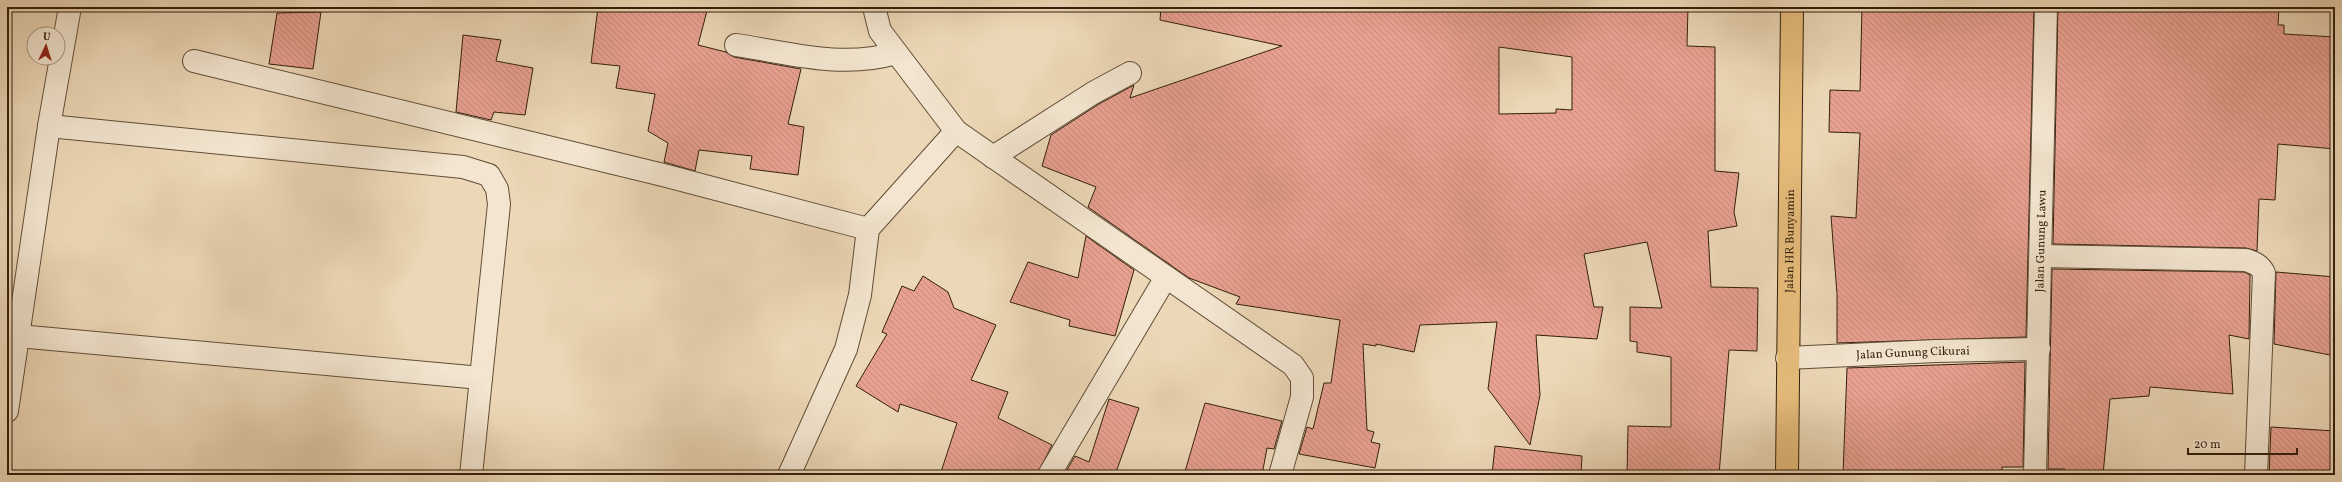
<svg xmlns="http://www.w3.org/2000/svg" width="2342" height="482" font-family="Vollkorn,serif">
  <style>
    .building { fill: url(#building-back-hatch); stroke: #331f0c; fill-rule: evenodd }
    .lines { fill: none; stroke-linecap: round; stroke-linejoin: round }
    .minor-casing { stroke: #614d36; stroke-width: 24 }
    .major-casing { stroke: #331f0c; stroke-width: 24 }
    .minor { stroke: #f3e5d0; stroke-width: 22 }
    .major { stroke: #e6bc7b; stroke-width: 22 }
    .labels { text-anchor: middle; stroke-width: 4; stroke-linejoin: round; paint-order: stroke }
    .street-label { font-size: 12px; fill: #331f0c; stroke: #f3e5d0 }
  </style>
  <defs>
    <pattern id="building-back-hatch" width="6" height="6" patternUnits="userSpaceOnUse"><rect width="6" height="6" fill="#e8a090"/><path d="M-1 5l2 2M0 0l6 6M5-1l2 2" fill="none" stroke="#c7897b"/></pattern>
  </defs>
  <rect width="100%" height="100%" fill="#ecd7b6"/>
  <filter id="stains"><feTurbulence type="fractalNoise" baseFrequency=".005" numOctaves="4"/><feColorMatrix values="0 0 0 0 .2 0 0 0 0 .09 0 0 0 0 .02 0 0 0 .5 -.17"/></filter>
  <radialGradient id="worn" r=".72"><stop offset=".6" stop-color="#630" stop-opacity="0"/><stop offset="1" stop-color="#630" stop-opacity=".3"/></radialGradient>
  <!-- building -->
  <g class="building">
    <polygon points="598,7 708,7 698,45 726,52 734,57 801,69 788,124 804,127 798,175 750,169 752,156 699,150 695,171 664,162 668,143 648,131 655,94 616,88 620,66 591,63"/>
    <path d="M1161 7H1688L1687 46 1715 47V171L1739 173 1734 212 1737 226 1708 231 1711 287 1758 288 1757 351 1729 350 1719 475H1627L1628 426 1671 427V357L1637 352V342L1630 341V307L1662 308 1647 242 1584 254 1594 307H1603L1597 339 1536 335 1540 395 1530 445 1488 389 1497 322 1420 325 1414 352 1376 344V346L1363 344 1367 430 1374 432 1371 442 1380 444 1375 468 1299 454 1307 427 1313 429 1324 383H1331L1340 320 1236 304 1240 297 1189 278 1088 207 1096 187 1042 166 1051 135 1099 104 1134 85 1130 98 1282 46 1160 20ZM1499 47 1572 57V110L1556 109V113L1499 114Z"/>
    <polygon points="1862,7 2034,7 2026,337 1837,343 1837,294 1831,216 1856,218 1860,133 1829,132 1830,90 1860,91"/>
    <polygon points="2058,7 2279,7 2278,25 2284,25 2284,34 2335,37 2335,149 2278,144 2275,200 2259,199 2257,251 2246,248 2053,244"/>
    <polygon points="321,12 313,69 269,64 277,13"/>
    <polygon points="463,35 501,40 496,61 533,68 525,115 494,112 491,120 456,112"/>
    <polygon points="1086,236 1134,270 1115,336 1069,326 1070,320 1010,302 1028,262 1078,278"/>
    <polygon points="2052,269 2244,272 2250,275 2249,339 2229,335 2233,394 2150,387 2149,396 2110,399 2103,475 2065,475 2065,469 2048,469"/>
    <polygon points="2276,272 2335,277 2335,356 2274,344"/>
    <polygon points="923,276 948,292 954,308 996,325 971,380 1008,392 998,418 1052,445 1037,475 940,475 957,423 900,404 898,412 856,386 887,334 882,332 902,286 914,291"/>
    <polygon points="2025,362 2023,467 2002,467 2002,475 1843,475 1847,368"/>
    <polygon points="1109,399 1139,408 1115,475 1064,475 1075,456 1089,462"/>
    <polygon points="1205,403 1282,421 1274,449 1267,448 1262,475 1184,475"/>
    <polygon points="2271,427 2335,431 2335,475 2269,475"/>
    <polygon points="1495,446 1582,456 1581,475 1492,475"/>
  </g>
  <g class="lines">
    <!-- minor casing -->
    <g class="minor-casing">
      <g id="minor">
        <polyline points="874,7 880,31 956,131 1293,365 1302,378 1302,397 1280,475"/>
        <path d="M736 45C790 53 842 69 896 53"/>
        <polyline points="194,61 663,175 868,229"/>
        <polyline points="49,126 463,167 489,175 497,189 499,204 471,475"/>
        <polyline points="993,157 1093,93 1130,73"/>
        <path d="M2041 256 2246 260C2255 263 2260 265 2264 273L2256 475"/>
        <polyline points="18,336 481,378"/>
        <path id="s1" d="M1787 358 1936 351 2039 349"/>
        <polyline points="7,411 49,126 70,7"/>
        <polyline points="789,475 846,349 860,295 868,229 956,131"/>
        <polyline points="1049,475 1166,277"/>
        <path id="s2" d="M2035 475 2046 7"/>
      </g>
    </g>
    <!-- major casing -->
    <g class="major-casing">
      <g id="major">
        <path id="s3" d="M1787 475 1792 7"/>
      </g>
    </g>
    <!-- minor -->
    <use href="#minor" class="minor"/>
    <!-- major -->
    <use href="#major" class="major"/>
  </g>
  <g class="labels">
    <!-- street labels -->
    <g class="street-label">
      <text dy="4" stroke="none"><textPath href="#s3" startOffset="234">Jalan HR Bunyamin</textPath></text>
      <text dy="4" stroke="none"><textPath href="#s2" startOffset="234">Jalan Gunung Lawu</textPath></text>
      <text dy="4" stroke="none"><textPath href="#s1" startOffset="126">Jalan Gunung Cikurai</textPath></text>
    </g>
  </g>
  <!-- margin -->
  <rect width="2342" height="482" fill="none" stroke="#ecd7b6" stroke-width="24"/>
  <rect x="8" y="8" width="2326" height="466" fill="none" stroke="#331f0c" stroke-width="2"/>
  <rect x="12" y="12" width="2318" height="458" fill="none" stroke="#331f0c"/>
  <!-- north arrow -->
  <g transform="translate(46 46) rotate(4)"><circle r="19" fill="#f3e5d0" stroke="#a69682"/>
  <path d="M0-3L7 15L0 10L-7 15Z" fill="#8f2418"/>
  <text y="-6" font-size="11" font-weight="bold" text-anchor="middle" fill="#331f0c">U</text>
  </g>
  <!-- scale -->
  <path d="M2188 448v6h109v-6" fill="none" stroke="#331f0c" stroke-width="2"/>
  <text x="2194" y="448" font-size="12" fill="#331f0c" stroke="#f3e5d0" stroke-width="3" paint-order="stroke">20 m</text>
  <rect width="100%" height="100%" filter="url(#stains)"/>
  <rect width="100%" height="100%" fill="url(#worn)"/>
</svg>
